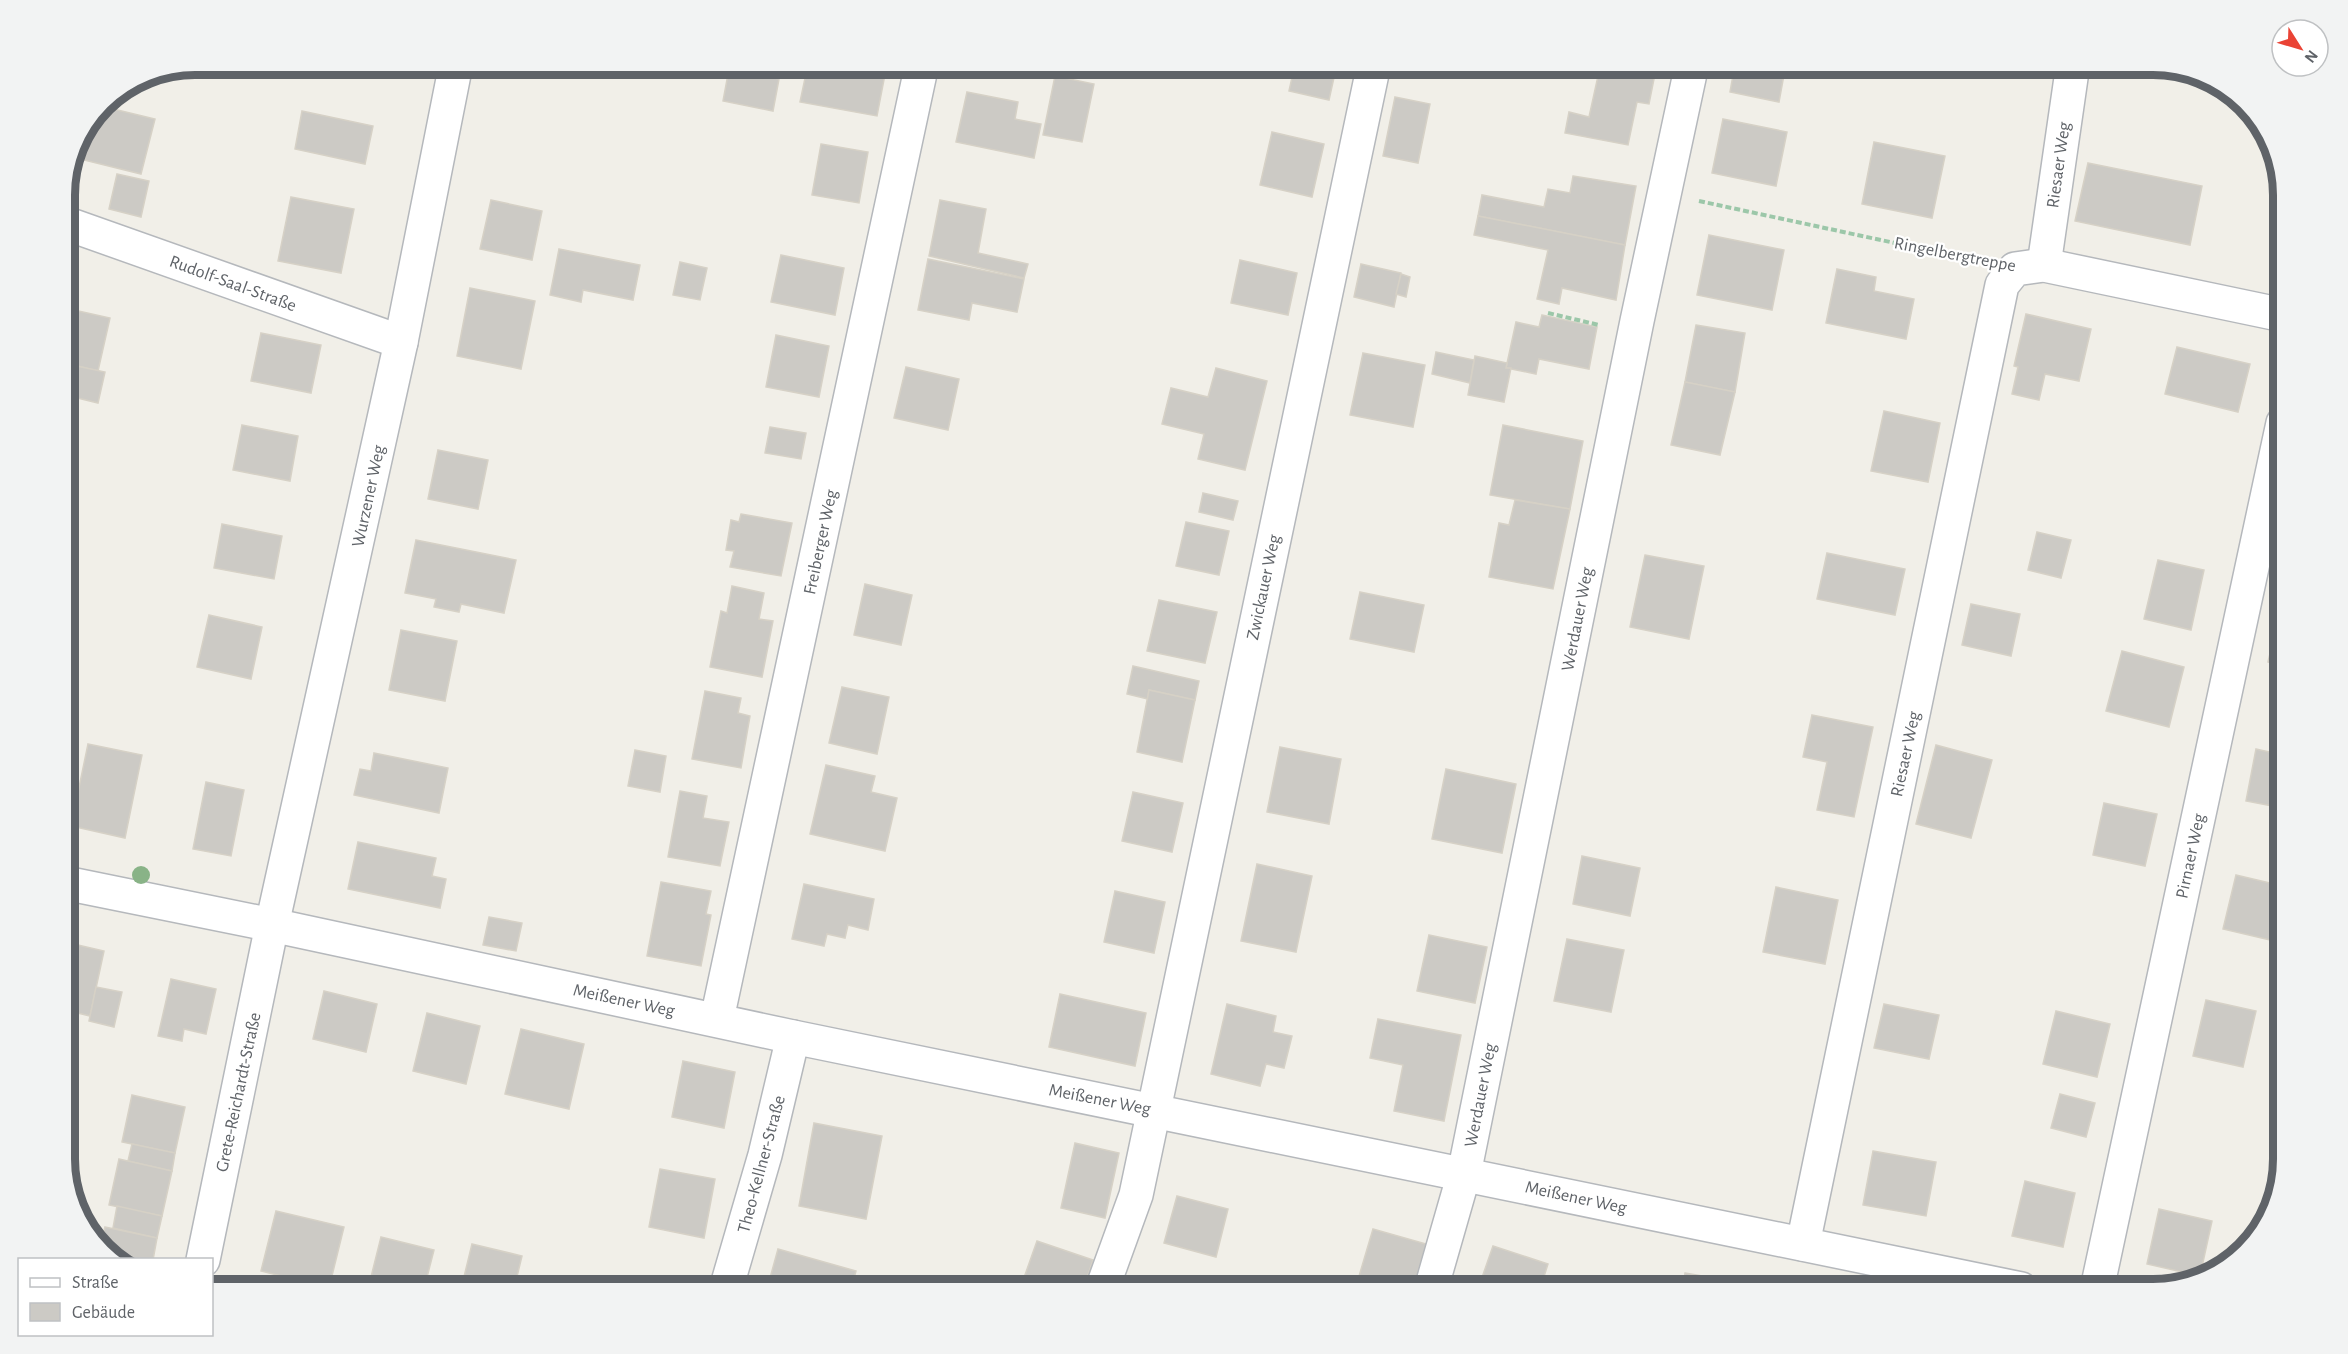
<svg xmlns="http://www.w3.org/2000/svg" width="2348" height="1354" font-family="'Alegreya Sans',sans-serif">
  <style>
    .green { fill: #c5e8c5 }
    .building { fill: #cccac5; stroke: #d6d1c6; stroke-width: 1.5 }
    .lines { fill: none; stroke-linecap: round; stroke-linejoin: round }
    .minor-casing { stroke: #b5b8bc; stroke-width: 36 }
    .path { stroke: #9cc7a9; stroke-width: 4; stroke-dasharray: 6 3; stroke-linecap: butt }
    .minor { stroke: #fff; stroke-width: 33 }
    .tree { fill: #89b387 }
    .labels { text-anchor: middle; stroke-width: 4.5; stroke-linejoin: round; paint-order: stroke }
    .street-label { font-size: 18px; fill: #5f6368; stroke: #fff }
    .rim { fill: none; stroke: #5f6368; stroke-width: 8 }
  </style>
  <rect width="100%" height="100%" fill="#f1efe8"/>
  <!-- green -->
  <polygon class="green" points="1782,1277 1848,1289 1780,1289"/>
  <!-- building -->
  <g class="building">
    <polygon points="361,64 387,64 385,70"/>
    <polygon points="808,64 887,64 877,116 800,102"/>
    <polygon points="1295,64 1337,64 1329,100 1289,91"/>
    <polygon points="1588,64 1657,64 1649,104 1637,102 1628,145 1565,133 1569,112 1589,117 1600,67"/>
    <polygon points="1735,64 1786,64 1779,102 1730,92"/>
    <polygon points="729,69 779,79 773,111 723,101"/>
    <polygon points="1055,76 1094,84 1082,142 1043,135"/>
    <polygon points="967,92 1018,102 1015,119 1041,124 1034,158 956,142"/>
    <polygon points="1395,97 1430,104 1418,163 1383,156"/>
    <polygon points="101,106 155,119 141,174 84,160 95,115"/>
    <polygon points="302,111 373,126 365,164 295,149"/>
    <polygon points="1723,119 1787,132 1776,186 1712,173"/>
    <polygon points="1272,132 1324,144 1312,197 1260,185"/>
    <polygon points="1874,142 1945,156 1932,218 1862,204"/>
    <polygon points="821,144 868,152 859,203 812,195"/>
    <polygon points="2088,163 2202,186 2190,245 2075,221"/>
    <polygon points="117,174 149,181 141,217 109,209"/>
    <polygon points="1573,176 1636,186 1625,245 1478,216 1482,195 1544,207 1548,189 1570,193"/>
    <polygon points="291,197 354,209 341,273 278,261"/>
    <polygon points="491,200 542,211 532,260 480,249"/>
    <polygon points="940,200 986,209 978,253 1028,264 1024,278 929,256"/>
    <polygon points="1478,216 1625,245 1616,300 1562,288 1559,304 1537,299 1548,250 1474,235"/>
    <polygon points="1709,235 1784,250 1772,310 1697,295"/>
    <polygon points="559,249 640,265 633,300 583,290 581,302 550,295"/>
    <polygon points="781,255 844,268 835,315 771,302"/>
    <polygon points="928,259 1024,279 1017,312 972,303 969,320 918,310"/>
    <polygon points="1240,260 1297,273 1288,315 1231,303"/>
    <polygon points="680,262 707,268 700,300 673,295"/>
    <polygon points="1361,264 1401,273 1394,307 1354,297"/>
    <polygon points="1837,269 1876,277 1874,291 1914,299 1906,339 1826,323"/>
    <polygon points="1401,274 1410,277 1406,297 1396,294"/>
    <polygon points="470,288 535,301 521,369 457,356"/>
    <polygon points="65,308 110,318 98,371 65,363"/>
    <polygon points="2026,314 2091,329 2079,381 2045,374 2039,400 2012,394 2018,367 2014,366"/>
    <polygon points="1542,315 1597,327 1589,369 1539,359 1536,374 1506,368 1516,322 1539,327"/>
    <polygon points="1696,325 1745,333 1735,392 1685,382"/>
    <polygon points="261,333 321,345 311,393 251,381"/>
    <polygon points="776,335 829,346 819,397 766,387"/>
    <polygon points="2177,347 2250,364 2238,412 2165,394"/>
    <polygon points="1436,352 1474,360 1470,383 1432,374"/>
    <polygon points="1363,353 1425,365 1413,427 1350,415"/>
    <polygon points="1475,356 1507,363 1506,368 1511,368 1504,402 1468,395"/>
    <polygon points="72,365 105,372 98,403 65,395"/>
    <polygon points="906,367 959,379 948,430 894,418"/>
    <polygon points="1216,368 1267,381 1245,470 1198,459 1204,434 1162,424 1171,388 1208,397"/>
    <polygon points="1685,382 1735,392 1720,455 1671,445"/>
    <polygon points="1884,411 1940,423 1928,482 1871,471"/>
    <polygon points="242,425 298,436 290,481 233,470"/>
    <polygon points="1503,425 1583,441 1570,509 1490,495"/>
    <polygon points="770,427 806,433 801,459 765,453"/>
    <polygon points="438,450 488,460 478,509 428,499"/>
    <polygon points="1203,493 1238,501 1233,520 1199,512"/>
    <polygon points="65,497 73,499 65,537"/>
    <polygon points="1515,500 1570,509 1553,589 1489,577 1499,523 1509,525"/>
    <polygon points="741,514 792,523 781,576 730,567 734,551 726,550 731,520 739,522"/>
    <polygon points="1186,522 1229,531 1219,575 1176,566"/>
    <polygon points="222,524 282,536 274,579 214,568"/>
    <polygon points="2037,532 2071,540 2061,578 2028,570"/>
    <polygon points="416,540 516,560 504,613 461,604 459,612 434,607 436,599 405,593"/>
    <polygon points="1827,553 1905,569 1895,615 1817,599"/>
    <polygon points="1645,555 1704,566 1689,639 1630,627"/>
    <polygon points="2158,560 2204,570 2191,630 2144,619"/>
    <polygon points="865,584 912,595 901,645 854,635"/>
    <polygon points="732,586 764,593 759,619 773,621 762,677 710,667 721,611 727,613"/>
    <polygon points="1360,592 1424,605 1414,652 1350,639"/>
    <polygon points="1159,600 1217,612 1205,663 1147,651"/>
    <polygon points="1971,604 2020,614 2011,656 1962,645"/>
    <polygon points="2280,612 2283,613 2283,666 2268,662"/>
    <polygon points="209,615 262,627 251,679 197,667"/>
    <polygon points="401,630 457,641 445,701 389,690"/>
    <polygon points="2122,651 2184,667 2169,727 2106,711"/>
    <polygon points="1133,666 1199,681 1195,700 1149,690 1148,699 1127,694"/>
    <polygon points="842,687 889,697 877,754 829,743"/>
    <polygon points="1149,690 1195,700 1182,762 1137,752"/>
    <polygon points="705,691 741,698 738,713 750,716 741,768 692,759"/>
    <polygon points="1812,715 1873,727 1854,817 1817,810 1827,762 1803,757"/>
    <polygon points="88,744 142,755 125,838 71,826"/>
    <polygon points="1936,745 1992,760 1971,838 1916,824"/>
    <polygon points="1280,747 1341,759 1329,824 1267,812"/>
    <polygon points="2256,749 2283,755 2283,808 2246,801"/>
    <polygon points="635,750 666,756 660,792 628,786"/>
    <polygon points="374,753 448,768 439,813 354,795 360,769 371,771"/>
    <polygon points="826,765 875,776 871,792 897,798 885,851 810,834"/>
    <polygon points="1446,769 1516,784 1502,853 1432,839"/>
    <polygon points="206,782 244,790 231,856 193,849"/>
    <polygon points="680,791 707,796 703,818 729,822 720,866 668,857"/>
    <polygon points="1133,792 1183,803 1172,852 1122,841"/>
    <polygon points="2104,803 2157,814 2145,866 2093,855"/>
    <polygon points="358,842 436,858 432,876 446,879 440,908 348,889"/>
    <polygon points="1582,856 1640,868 1630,916 1573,904"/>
    <polygon points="1257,864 1312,876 1296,952 1241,941"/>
    <polygon points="2236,875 2283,886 2283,943 2223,929"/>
    <polygon points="661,882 711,891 706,914 711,915 701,966 647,956"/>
    <polygon points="804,884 874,899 868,930 848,925 845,938 827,934 824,946 792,939"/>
    <polygon points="1776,887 1838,900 1825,964 1763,952"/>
    <polygon points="1115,891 1165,902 1154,953 1104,942"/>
    <polygon points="489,917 522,923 516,951 483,945"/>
    <polygon points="1429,935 1487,947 1475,1003 1417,991"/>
    <polygon points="1567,939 1624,950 1611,1012 1554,1001"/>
    <polygon points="65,942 104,951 90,1016 65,1010"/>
    <polygon points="171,979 216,989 206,1034 184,1029 182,1041 158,1036"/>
    <polygon points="96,987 122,992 114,1027 89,1021"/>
    <polygon points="324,991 377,1004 366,1052 313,1039"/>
    <polygon points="1060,994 1146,1013 1135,1066 1049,1047"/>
    <polygon points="2206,1000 2256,1011 2243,1067 2193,1056"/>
    <polygon points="1227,1004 1276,1016 1273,1032 1292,1036 1284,1068 1266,1064 1260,1086 1211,1074"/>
    <polygon points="1884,1004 1939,1015 1929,1059 1874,1048"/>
    <polygon points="2056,1011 2110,1024 2097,1077 2043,1064"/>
    <polygon points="427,1013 480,1026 466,1084 413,1071"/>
    <polygon points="1378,1019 1461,1035 1444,1121 1394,1111 1403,1065 1370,1058"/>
    <polygon points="521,1029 584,1044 569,1109 505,1094"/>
    <polygon points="683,1061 735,1072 724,1128 672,1117"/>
    <polygon points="2060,1094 2095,1103 2086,1137 2051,1128"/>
    <polygon points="132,1095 185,1107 175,1153 122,1142"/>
    <polygon points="814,1123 882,1136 866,1219 799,1206"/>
    <polygon points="1075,1143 1119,1153 1105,1218 1061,1208"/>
    <polygon points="132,1144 175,1153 172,1171 128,1161"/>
    <polygon points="1873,1151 1936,1162 1926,1216 1863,1205"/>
    <polygon points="119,1159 172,1171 162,1216 109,1205"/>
    <polygon points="660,1169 715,1179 704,1238 649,1227"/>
    <polygon points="2025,1181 2075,1193 2063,1247 2012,1236"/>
    <polygon points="1177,1196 1228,1209 1216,1257 1164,1243"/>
    <polygon points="117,1206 162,1216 157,1238 113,1228"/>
    <polygon points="2159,1209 2212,1221 2200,1276 2147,1264"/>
    <polygon points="276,1211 344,1227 329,1288 261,1271"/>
    <polygon points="105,1227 157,1238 153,1260 118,1260 101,1243"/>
    <polygon points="1373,1229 1426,1244 1413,1289 1382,1289 1357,1283"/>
    <polygon points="381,1237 434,1250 424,1289 389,1289 369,1285"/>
    <polygon points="1037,1241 1093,1260 1083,1289 1020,1289"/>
    <polygon points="472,1244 522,1256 514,1289 461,1289"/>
    <polygon points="1493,1246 1548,1264 1540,1289 1478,1289"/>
    <polygon points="778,1249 856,1271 851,1289 767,1289"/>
    <polygon points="1685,1273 1749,1284 1748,1289 1682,1289"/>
    <polygon points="630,1283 662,1289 629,1289"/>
  </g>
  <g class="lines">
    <!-- minor casing -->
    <g class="minor-casing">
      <g id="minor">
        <polyline points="65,223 401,342"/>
        <polyline points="2044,265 2073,64"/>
        <polyline points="65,883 272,925 793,1037 2021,1289"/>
        <polyline points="717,1019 922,64"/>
        <polyline points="1803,1244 2002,285 2015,269 2044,265 2283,315"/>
        <polyline points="203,1260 272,925 401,342 456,64"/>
        <polyline points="726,1289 765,1155 793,1037"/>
        <polyline points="1102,1289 1136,1195 1374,64"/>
        <polyline points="1431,1289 1464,1174 1637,321 1692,64"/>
        <polyline points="2097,1289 2283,423"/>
      </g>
    </g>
    <!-- path -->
    <g class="path">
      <polyline points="1699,201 1974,260"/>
      <polyline points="1548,313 1599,325"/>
      <polyline points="235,1289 238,1276"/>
    </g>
    <!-- minor -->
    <use href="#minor" class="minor"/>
  </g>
  <!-- trees -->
  <circle class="tree" cx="141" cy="875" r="9"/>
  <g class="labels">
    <!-- street labels -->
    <g class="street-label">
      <text transform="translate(2058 165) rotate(-82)" y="6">Riesaer Weg</text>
      <text transform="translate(1955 254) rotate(11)" y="6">Ringelbergtreppe</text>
      <text transform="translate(233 283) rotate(20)" y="6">Rudolf-Saal-Straße</text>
      <text transform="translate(368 496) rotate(-78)" y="6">Wurzener Weg</text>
      <text transform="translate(820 542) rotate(-78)" y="6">Freiberger Weg</text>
      <text transform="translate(1263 587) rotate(-78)" y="6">Zwickauer Weg</text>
      <text transform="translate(1577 619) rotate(-79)" y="6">Werdauer Weg</text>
      <text transform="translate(1905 754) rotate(-78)" y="6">Riesaer Weg</text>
      <text transform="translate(2190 856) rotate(-78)" y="6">Pirnaer Weg</text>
      <text transform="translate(624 1000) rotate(12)" y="6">Meißener Weg</text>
      <text transform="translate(238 1092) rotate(-78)" y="6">Grete-Reichardt-Straße</text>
      <text transform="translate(1480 1095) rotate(-79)" y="6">Werdauer Weg</text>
      <text transform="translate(1100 1099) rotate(11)" y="6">Meißener Weg</text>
      <text transform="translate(761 1164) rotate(-75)" y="6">Theo-Kellner-Straße</text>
      <text transform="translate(1576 1197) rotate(12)" y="6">Meißener Weg</text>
    </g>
  </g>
  <!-- crop -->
  <path d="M0 0H2348V1354H0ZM195 75H2153A120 120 0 0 1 2273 195V1159A120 120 0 0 1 2153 1279H195A120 120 0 0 1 75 1159V195A120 120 0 0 1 195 75Z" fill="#f2f3f3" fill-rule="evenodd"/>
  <path class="rim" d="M195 75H2153A120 120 0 0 1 2273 195V1159A120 120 0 0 1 2153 1279H195A120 120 0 0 1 75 1159V195A120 120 0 0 1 195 75Z"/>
  <!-- legend -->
  <rect x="18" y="1258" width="195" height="78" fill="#ffffff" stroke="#bfc1c3" stroke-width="1.5"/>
  <rect x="30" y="1278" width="30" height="9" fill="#ffffff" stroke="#bfc1c3" stroke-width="1.5"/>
  <text x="72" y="1288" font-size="18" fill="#5f6368">Straße</text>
  <rect x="30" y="1303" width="30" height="18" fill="#cccac5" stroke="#bfc1c3" stroke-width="1.5"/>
  <text x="72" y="1318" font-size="18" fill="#5f6368">Gebäude</text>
  <!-- north arrow -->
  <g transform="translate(2300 48) rotate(127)"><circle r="28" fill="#ffffff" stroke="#bfc1c3" stroke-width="1.5"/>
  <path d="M0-4.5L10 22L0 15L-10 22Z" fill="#ea4335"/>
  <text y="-9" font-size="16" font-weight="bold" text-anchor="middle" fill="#5f6368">N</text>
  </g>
</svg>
